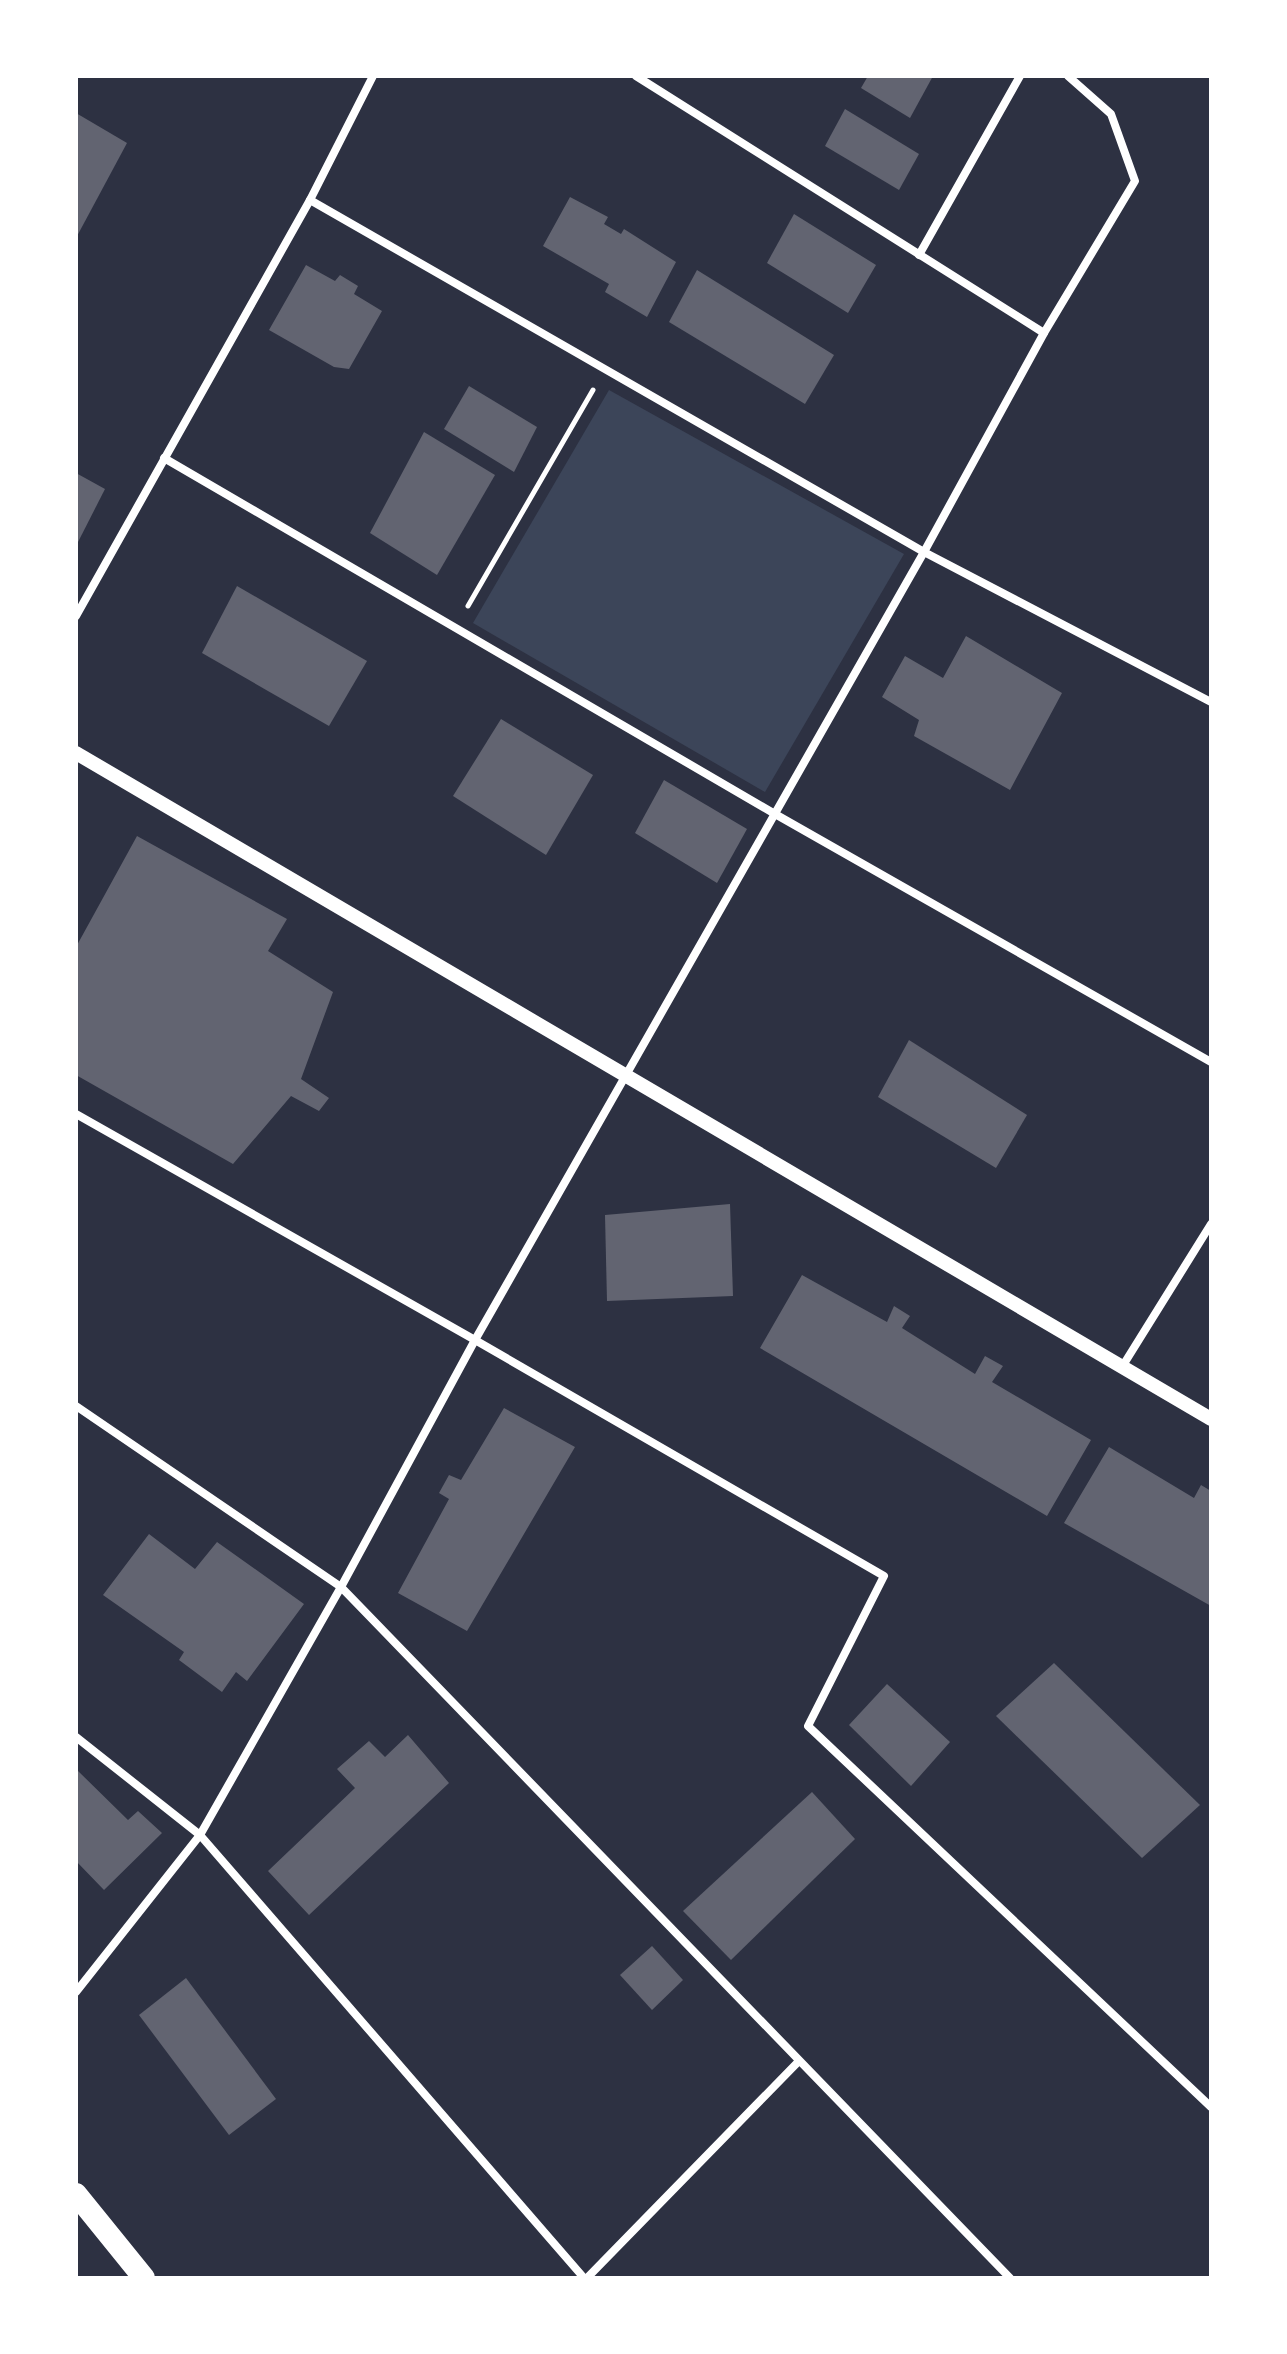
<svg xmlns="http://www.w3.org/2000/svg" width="1287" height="2354" font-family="'Space Grotesk',sans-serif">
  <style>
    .green { fill: #3c4559 }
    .building { fill: #626471 }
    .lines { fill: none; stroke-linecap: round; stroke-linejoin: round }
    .path { stroke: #fff; stroke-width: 5 }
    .minor { stroke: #fff; stroke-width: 8 }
    .tertiary { stroke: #fff; stroke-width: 14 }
    .trunk { stroke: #fff; stroke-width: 22 }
  </style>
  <rect width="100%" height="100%" fill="#2d3142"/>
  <!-- green -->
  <polygon class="green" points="609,390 904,554 765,792 473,623"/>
  <!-- building -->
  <g class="building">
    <polygon points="868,76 933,76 910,118 861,88"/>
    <polygon points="845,109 919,154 899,190 825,146"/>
    <polygon points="76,113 127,143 76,238"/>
    <polygon points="570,197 608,217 604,224 621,234 624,229 676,262 647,317 605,292 609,284 543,246"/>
    <polygon points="794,214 876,265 848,313 767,263"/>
    <polygon points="306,265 335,281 340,275 358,286 354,294 382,311 349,369 334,367 269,330"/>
    <polygon points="697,270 834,355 805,404 669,322"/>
    <polygon points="469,386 537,427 514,472 444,429"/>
    <polygon points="424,432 495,475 437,575 370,533"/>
    <polygon points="76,473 105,489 76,546"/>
    <polygon points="237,586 367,661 329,726 202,653"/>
    <polygon points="966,636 1062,693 1010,790 914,736 919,720 882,697 905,656 943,678"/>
    <polygon points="501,719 593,775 546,855 453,796"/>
    <polygon points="664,780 747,829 717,883 635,833"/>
    <polygon points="137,836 287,919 268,951 333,992 301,1079 329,1098 319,1111 291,1096 233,1164 76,1075 76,947"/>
    <polygon points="909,1040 1027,1115 996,1168 878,1097"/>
    <polygon points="730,1204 733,1296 607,1301 605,1215"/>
    <polygon points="802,1275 887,1322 894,1306 910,1316 902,1328 975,1374 985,1356 1003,1366 992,1382 1091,1440 1047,1516 760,1348"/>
    <polygon points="504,1408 575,1447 467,1631 398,1593 449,1499 439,1493 449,1475 461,1480"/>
    <polygon points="1109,1447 1194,1498 1201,1485 1211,1491 1211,1606 1064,1523"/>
    <polygon points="149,1534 195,1569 217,1542 304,1604 247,1681 236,1672 222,1692 179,1660 184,1652 103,1595"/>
    <polygon points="1054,1663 1200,1805 1142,1858 996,1716"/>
    <polygon points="887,1684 950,1742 911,1786 849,1725"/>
    <polygon points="408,1735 449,1783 309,1915 268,1871 355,1788 337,1769 369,1741 385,1757"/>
    <polygon points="76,1769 128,1820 138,1811 162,1833 104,1890 76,1861"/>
    <polygon points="812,1792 855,1839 731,1960 683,1911"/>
    <polygon points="652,1946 683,1980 652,2010 620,1975"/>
    <polygon points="186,1978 276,2099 229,2135 139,2015"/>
  </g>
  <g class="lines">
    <!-- path -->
    <polyline class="path" points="468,606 593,390"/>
    <!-- minor -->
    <g class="minor">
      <polyline points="310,200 924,552 1211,702"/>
      <polyline points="919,255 1020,76"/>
      <polyline points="1044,333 1135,181 1111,114 1068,76"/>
      <polyline points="164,458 775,814 1211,1062"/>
      <polyline points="76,616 310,200 373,76"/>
      <polyline points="76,1114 475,1340 884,1576 808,1726 1211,2107"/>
      <polyline points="1122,1367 1211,1224"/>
      <polyline points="76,1406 341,1587 1010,2278"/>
      <polyline points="76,1737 200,1835 584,2278"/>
      <polyline points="76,1992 200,1835 341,1587 475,1340 924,552 1044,333 636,76"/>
      <polyline points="587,2278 798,2062"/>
    </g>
    <!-- tertiary -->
    <polyline class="tertiary" points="76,753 1211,1419"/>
    <!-- trunk -->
    <polyline class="trunk" points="76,2194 144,2278"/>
  </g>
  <!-- border -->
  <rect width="1287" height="2354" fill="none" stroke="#ffffff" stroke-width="156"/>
</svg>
